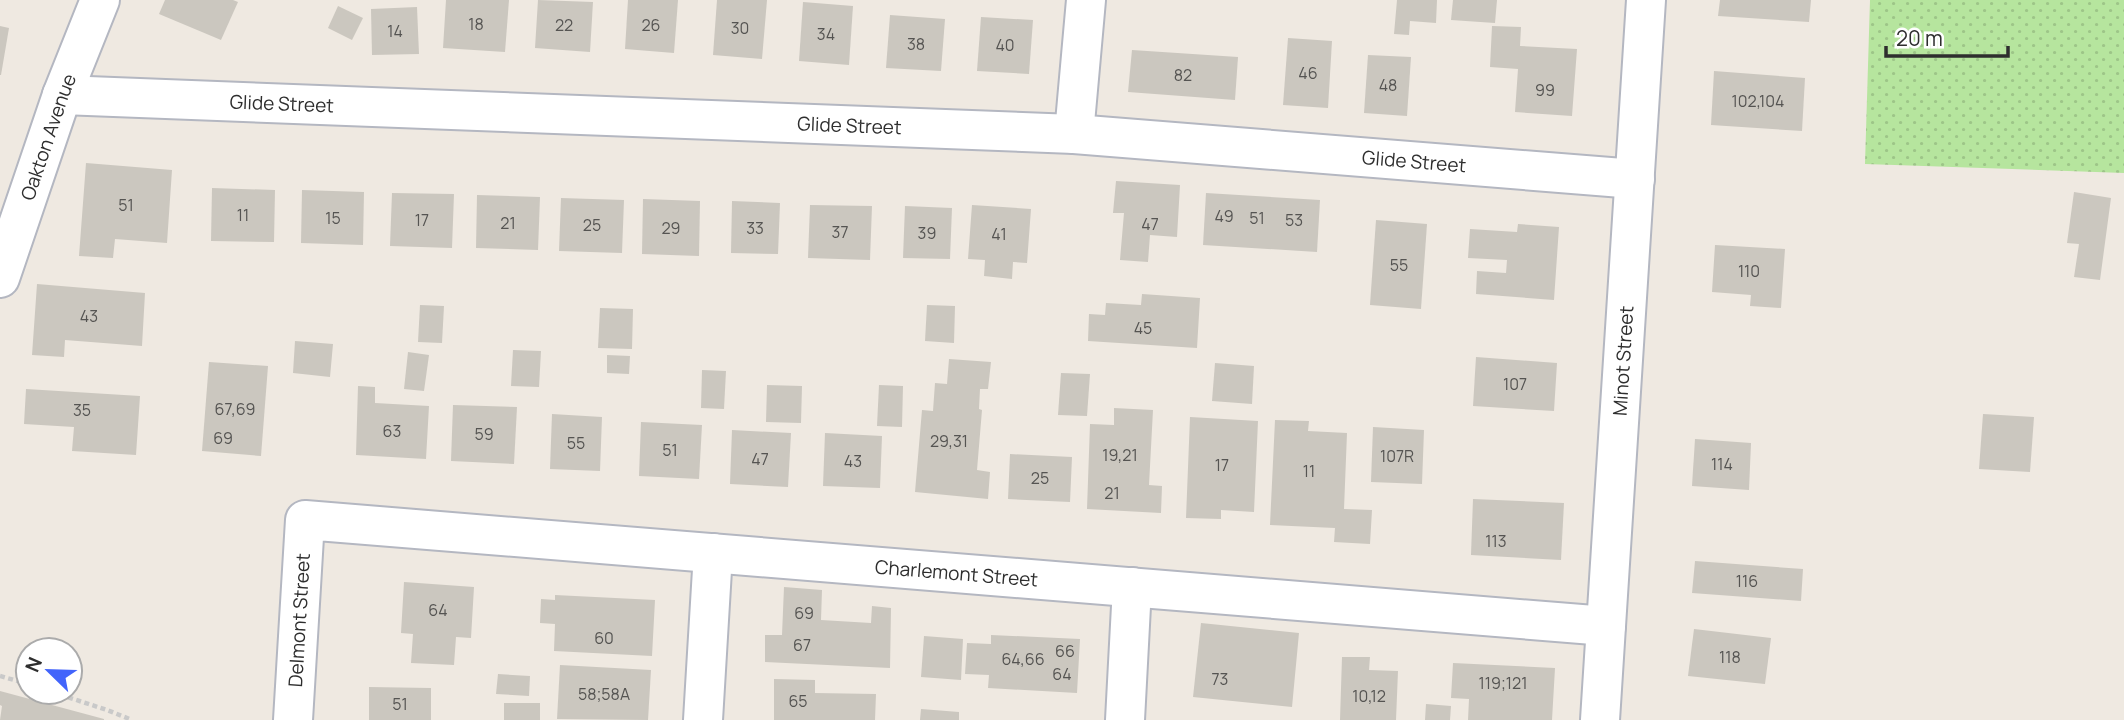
<svg xmlns="http://www.w3.org/2000/svg" width="2124" height="720" font-family="Manrope,sans-serif">
  <style>
    .green { fill: url(#green-dots) }
    .building { fill: #cbc7bf }
    .lines { fill: none; stroke-linecap: round; stroke-linejoin: round }
    .minor-casing { stroke: #b4b7c1; stroke-width: 42 }
    .path { stroke: #c9c9c9; stroke-width: 4.5; stroke-dasharray: 5 3.5; stroke-linecap: butt }
    .minor { stroke: #fff; stroke-width: 38 }
    .labels { text-anchor: middle; stroke-width: 5; stroke-linejoin: round; paint-order: stroke }
    .number-label { font-size: 16px; fill: #555452 }
    .street-label { font-size: 19px; fill: #2e2e2e; stroke: #fff }
  </style>
  <defs>
    <pattern id="green-dots" width="8" height="8" patternUnits="userSpaceOnUse" patternTransform="scale(1.75)"><rect width="8" height="8" fill="#b6e59e"/><path d="M2 2h.1M6 6h.1" fill="none" stroke="#9dc588" stroke-width="1.8" stroke-linecap="round"/></pattern>
  </defs>
  <rect width="100%" height="100%" fill="#efe9e1"/>
  <!-- green -->
  <polygon class="green" points="1870,0 2124,0 2124,173 1865,164"/>
  <!-- building -->
  <g class="building">
    <polygon points="165,0 233,0 238,2 221,40 159,14"/>
    <polygon points="446,0 509,0 505,52 443,48"/>
    <polygon points="538,0 593,2 590,52 535,48"/>
    <polygon points="628,0 678,0 674,53 625,49"/>
    <polygon points="717,0 767,0 762,59 713,55"/>
    <polygon points="1397,0 1437,0 1436,23 1410,21 1409,35 1394,34"/>
    <polygon points="1453,0 1497,0 1495,23 1451,20"/>
    <polygon points="1720,0 1811,0 1809,22 1718,16"/>
    <polygon points="803,2 853,6 849,65 799,61"/>
    <polygon points="338,6 363,18 352,40 328,28"/>
    <polygon points="417,7 419,54 372,55 371,9"/>
    <polygon points="890,15 945,19 941,71 886,68"/>
    <polygon points="981,17 1033,20 1029,74 977,71"/>
    <polygon points="0,26 9,28 1,75 0,75"/>
    <polygon points="1492,26 1521,27 1520,46 1577,49 1572,116 1515,112 1518,69 1490,67"/>
    <polygon points="1288,38 1332,41 1328,108 1283,105"/>
    <polygon points="1132,50 1238,57 1235,100 1128,92"/>
    <polygon points="1368,55 1411,57 1407,116 1364,113"/>
    <polygon points="1714,71 1805,78 1802,131 1711,125"/>
    <polygon points="86,163 172,170 167,243 115,239 113,258 79,256"/>
    <polygon points="1116,181 1180,185 1177,237 1150,235 1148,262 1120,260 1124,213 1113,213"/>
    <polygon points="212,188 275,190 274,242 211,241"/>
    <polygon points="302,190 364,192 363,245 301,243"/>
    <polygon points="2074,192 2111,198 2100,280 2074,277 2079,244 2067,243"/>
    <polygon points="392,193 454,194 452,248 390,246"/>
    <polygon points="1206,193 1320,200 1317,252 1203,245"/>
    <polygon points="477,195 540,197 538,250 476,248"/>
    <polygon points="561,198 624,200 622,253 559,251"/>
    <polygon points="643,199 700,201 699,256 642,254"/>
    <polygon points="732,201 780,203 778,254 731,253"/>
    <polygon points="810,205 872,206 870,260 808,258"/>
    <polygon points="972,205 1031,209 1027,263 1013,262 1012,279 984,276 985,260 968,259"/>
    <polygon points="905,206 952,208 950,259 903,258"/>
    <polygon points="1376,220 1427,224 1421,309 1370,305"/>
    <polygon points="1518,224 1559,227 1554,300 1476,294 1477,271 1506,273 1507,260 1468,258 1470,229 1517,232"/>
    <polygon points="1715,245 1785,249 1781,308 1750,306 1751,295 1712,292"/>
    <polygon points="37,284 145,293 142,346 65,340 64,357 32,355"/>
    <polygon points="1142,294 1200,298 1197,348 1088,341 1089,314 1105,315 1106,303 1141,305"/>
    <polygon points="420,305 444,306 442,343 418,342"/>
    <polygon points="927,305 955,306 954,343 925,341"/>
    <polygon points="600,308 633,309 632,349 598,348"/>
    <polygon points="295,341 333,344 330,377 293,373"/>
    <polygon points="513,350 541,351 539,387 511,386"/>
    <polygon points="408,352 429,355 424,391 404,389"/>
    <polygon points="607,355 630,356 629,374 607,373"/>
    <polygon points="1476,357 1557,363 1554,411 1473,406"/>
    <polygon points="949,359 991,362 988,389 980,389 979,409 982,410 977,470 990,472 988,499 915,492 922,410 933,411 935,383 947,384"/>
    <polygon points="209,362 268,366 261,456 202,451"/>
    <polygon points="1215,363 1254,366 1252,404 1212,401"/>
    <polygon points="702,370 726,371 724,409 701,408"/>
    <polygon points="1061,373 1090,374 1087,416 1058,415"/>
    <polygon points="767,385 802,386 801,423 766,422"/>
    <polygon points="879,385 903,386 902,427 877,426"/>
    <polygon points="358,386 375,387 375,403 429,406 426,459 356,455"/>
    <polygon points="26,389 140,396 136,455 72,451 74,427 24,424"/>
    <polygon points="453,405 517,407 514,464 451,461"/>
    <polygon points="1114,408 1153,410 1149,485 1162,486 1161,513 1087,509 1090,424 1114,425"/>
    <polygon points="552,414 602,417 600,471 550,469"/>
    <polygon points="1983,414 2034,417 2030,472 1979,469"/>
    <polygon points="1190,417 1258,421 1254,512 1221,510 1221,519 1186,518"/>
    <polygon points="1275,420 1309,421 1308,431 1347,433 1344,509 1372,510 1370,544 1334,542 1335,528 1270,525"/>
    <polygon points="641,422 702,425 699,479 639,476"/>
    <polygon points="1373,427 1424,430 1422,484 1371,482"/>
    <polygon points="732,430 791,433 788,487 730,484"/>
    <polygon points="825,433 882,436 880,488 823,486"/>
    <polygon points="1695,439 1751,443 1749,490 1692,486"/>
    <polygon points="1010,454 1072,457 1070,502 1008,499"/>
    <polygon points="1473,499 1564,503 1561,560 1471,555"/>
    <polygon points="1695,561 1803,569 1801,601 1692,593"/>
    <polygon points="404,582 474,587 471,638 456,637 454,665 411,663 413,634 401,633"/>
    <polygon points="784,587 822,590 821,620 871,623 872,606 891,608 890,668 765,662 765,635 782,635"/>
    <polygon points="555,595 655,600 652,656 554,651 555,624 540,623 541,599 555,600"/>
    <polygon points="1201,623 1299,633 1292,707 1193,697"/>
    <polygon points="1694,629 1771,638 1765,684 1688,676"/>
    <polygon points="991,635 1080,639 1077,693 988,688 989,675 965,674 967,643 991,644"/>
    <polygon points="924,636 963,639 961,680 921,677"/>
    <polygon points="1342,657 1370,657 1369,670 1398,671 1396,720 1340,720"/>
    <polygon points="1453,663 1555,668 1552,720 1468,720 1469,699 1451,698"/>
    <polygon points="560,665 651,670 648,720 557,719"/>
    <polygon points="498,674 530,676 529,696 496,694"/>
    <polygon points="774,679 815,680 815,693 876,694 875,720 774,720"/>
    <polygon points="369,687 431,688 431,720 369,720"/>
    <polygon points="0,691 104,719 104,720 0,720 2,706 0,705"/>
    <rect x="504" y="703" width="36" height="17"/>
    <polygon points="1426,704 1451,706 1450,720 1425,720"/>
    <polygon points="921,709 959,712 959,720 920,720"/>
  </g>
  <g class="lines">
    <!-- minor casing -->
    <g class="minor-casing">
      <g id="minor">
        <path id="s1" d="M62 95 1074 134 1635 179"/>
        <polyline points="1074,134 1086,0"/>
        <path id="s2" d="M0 278 62 95 100 0"/>
        <path id="s3" d="M293 720 305 520 1606 626"/>
        <polyline points="703,720 713,553"/>
        <polyline points="1125,720 1132,587"/>
        <path id="s4" d="M1600 720 1646 0"/>
      </g>
    </g>
    <!-- path -->
    <g class="path">
      <polyline points="0,676 28,684"/>
      <polyline points="52,692 107,710 132,720"/>
    </g>
    <!-- minor -->
    <use href="#minor" class="minor"/>
  </g>
  <g class="labels">
    <!-- number labels -->
    <g class="number-label">
      <text x="476" y="30">18</text>
      <text x="564" y="31">22</text>
      <text x="651" y="31">26</text>
      <text x="740" y="34">30</text>
      <text x="395" y="37">14</text>
      <text x="826" y="40">34</text>
      <text x="916" y="50">38</text>
      <text x="1005" y="51">40</text>
      <text x="1308" y="79">46</text>
      <text x="1183" y="81">82</text>
      <text x="1388" y="91">48</text>
      <text x="1545" y="96">99</text>
      <text x="1758" y="107">102,104</text>
      <text x="126" y="211">51</text>
      <text x="243" y="221">11</text>
      <text x="1224" y="222">49</text>
      <text x="333" y="224">15</text>
      <text x="1257" y="224">51</text>
      <text x="422" y="226">17</text>
      <text x="1294" y="226">53</text>
      <text x="508" y="229">21</text>
      <text x="1150" y="230">47</text>
      <text x="592" y="231">25</text>
      <text x="671" y="234">29</text>
      <text x="755" y="234">33</text>
      <text x="840" y="238">37</text>
      <text x="927" y="239">39</text>
      <text x="999" y="240">41</text>
      <text x="1399" y="271">55</text>
      <text x="1749" y="277">110</text>
      <text x="89" y="322">43</text>
      <text x="1143" y="334">45</text>
      <text x="1515" y="390">107</text>
      <text x="235" y="415">67,69</text>
      <text x="82" y="416">35</text>
      <text x="392" y="437">63</text>
      <text x="484" y="440">59</text>
      <text x="223" y="444">69</text>
      <text x="949" y="447">29,31</text>
      <text x="576" y="449">55</text>
      <text x="670" y="456">51</text>
      <text x="1120" y="461">19,21</text>
      <text x="1397" y="462">107R</text>
      <text x="760" y="465">47</text>
      <text x="853" y="467">43</text>
      <text x="1722" y="470">114</text>
      <text x="1222" y="471">17</text>
      <text x="1309" y="477">11</text>
      <text x="1040" y="484">25</text>
      <text x="1112" y="499">21</text>
      <text x="1496" y="547">113</text>
      <text x="1747" y="587">116</text>
      <text x="438" y="616">64</text>
      <text x="804" y="619">69</text>
      <text x="604" y="644">60</text>
      <text x="802" y="651">67</text>
      <text x="1065" y="657">66</text>
      <text x="1730" y="663">118</text>
      <text x="1023" y="665">64,66</text>
      <text x="1062" y="680">64</text>
      <text x="1220" y="685">73</text>
      <text x="1503" y="689">119;121</text>
      <text x="604" y="700">58;58A</text>
      <text x="1369" y="702">10,12</text>
      <text x="798" y="707">65</text>
      <text x="400" y="710">51</text>
    </g>
    <!-- street labels -->
    <g class="street-label">
      <text dy="7" stroke="none"><textPath href="#s1" startOffset="220">Glide Street</textPath></text>
      <text dy="7" stroke="none"><textPath href="#s1" startOffset="788">Glide Street</textPath></text>
      <text dy="7" stroke="none"><textPath href="#s2" startOffset="149">Oakton Avenue</textPath></text>
      <text dy="7" stroke="none"><textPath href="#s1" startOffset="1354">Glide Street</textPath></text>
      <text dy="7" stroke="none"><textPath href="#s4" startOffset="360">Minot Street</textPath></text>
      <text dy="7" stroke="none"><textPath href="#s3" startOffset="854">Charlemont Street</textPath></text>
      <text dy="7" stroke="none"><textPath href="#s3" startOffset="100">Delmont Street</textPath></text>
    </g>
  </g>
  <!-- north arrow -->
  <g transform="translate(49 671) rotate(293)"><circle r="33" fill="#ffffff" stroke="#ababab" stroke-width="2"/>
  <path d="M0-5L12 26L0 18L-12 26Z" fill="#4264fb"/>
  <text y="-10" font-size="19" font-weight="bold" text-anchor="middle" fill="#2e2e2e">N</text>
  </g>
  <!-- scale -->
  <path d="M1886 46v10h122v-10" fill="none" stroke="#2e2e2e" stroke-width="3.5"/>
  <text x="1896" y="46" font-size="21" fill="#2e2e2e" stroke="#ffffff" stroke-width="5" paint-order="stroke">20 m</text>
</svg>
